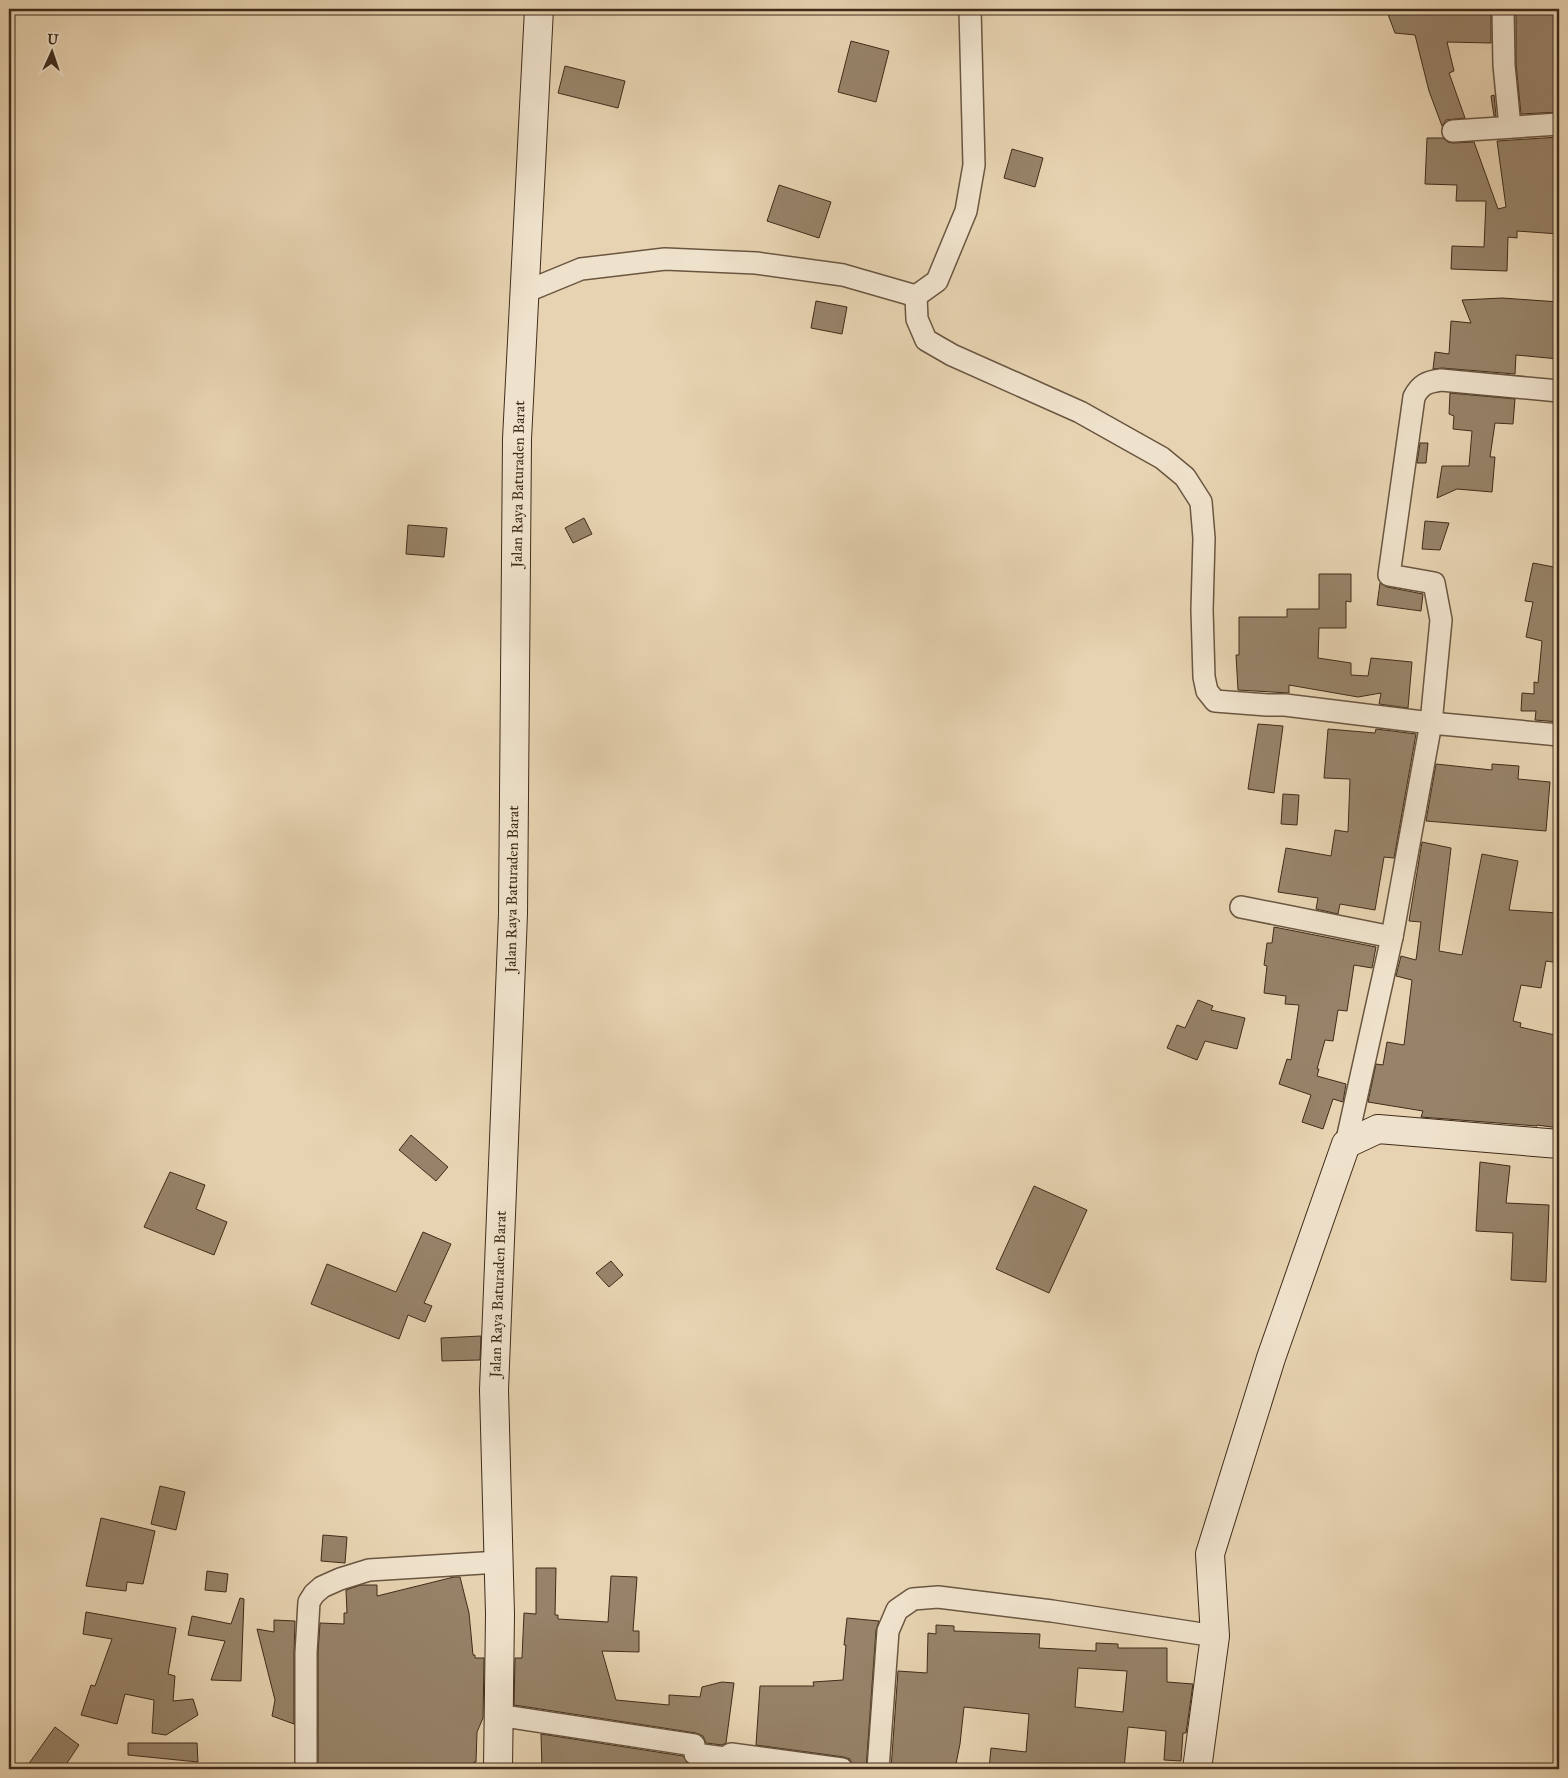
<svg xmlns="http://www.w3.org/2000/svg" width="1568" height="1778" font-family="'IM FELL Great Primer',serif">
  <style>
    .building { fill: #978369; stroke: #402c1a; fill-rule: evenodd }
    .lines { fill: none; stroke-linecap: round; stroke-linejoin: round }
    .street-casing { stroke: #6a5640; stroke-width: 24 }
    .secondary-casing { stroke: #402c1a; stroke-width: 30 }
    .street { stroke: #efe2cc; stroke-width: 21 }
    .secondary { stroke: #efe2cc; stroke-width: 28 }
    .labels { text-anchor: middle; stroke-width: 4; stroke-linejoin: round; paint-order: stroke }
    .street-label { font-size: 15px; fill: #402c1a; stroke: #efe2cc }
  </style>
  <rect width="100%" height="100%" fill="#e7d3b1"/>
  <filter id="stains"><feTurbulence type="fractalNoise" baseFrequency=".004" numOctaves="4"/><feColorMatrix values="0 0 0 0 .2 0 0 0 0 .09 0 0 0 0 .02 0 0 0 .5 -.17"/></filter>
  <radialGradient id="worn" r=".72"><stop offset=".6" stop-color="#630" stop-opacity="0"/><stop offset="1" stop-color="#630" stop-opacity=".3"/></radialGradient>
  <!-- building -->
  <g class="building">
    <polygon points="1386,9 1491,9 1491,43 1447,42 1454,71 1449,73 1465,118 1446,120 1442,126 1429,91 1415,35 1395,33"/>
    <polygon points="1516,9 1559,9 1559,112 1521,114 1516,64"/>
    <polygon points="851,41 889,51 876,102 838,92"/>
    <polygon points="565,66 625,81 618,108 558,93"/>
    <polygon points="1494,95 1496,116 1494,116 1491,96"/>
    <polygon points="1559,137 1559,234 1517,231 1517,238 1508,237 1507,271 1451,269 1452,246 1484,247 1486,201 1456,201 1457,185 1425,184 1427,138 1443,138 1448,142 1453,143 1474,142 1498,209 1506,207 1497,141"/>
    <polygon points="1012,149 1043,158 1035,187 1004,178"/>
    <polygon points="779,185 831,202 819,238 767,221"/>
    <polygon points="1502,298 1559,302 1559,359 1516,355 1515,374 1442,368 1433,369 1435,352 1449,354 1451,321 1471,323 1462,300"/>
    <polygon points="816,301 847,307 842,334 811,328"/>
    <polygon points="1450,393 1515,399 1513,424 1495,423 1490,457 1495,457 1492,492 1457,489 1437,498 1442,466 1469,466 1472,431 1453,429 1454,416 1449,414"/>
    <polygon points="1420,443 1428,443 1426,463 1417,463"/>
    <polygon points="584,518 592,534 573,543 565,528"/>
    <polygon points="1425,521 1449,523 1440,550 1422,549"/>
    <polygon points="408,525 447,528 444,557 406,554"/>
    <polygon points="1533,563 1559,568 1559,722 1535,720 1536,711 1521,711 1522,693 1534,694 1534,682 1538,683 1542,641 1526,637 1533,602 1525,601"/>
    <polygon points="1319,574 1351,574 1351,602 1346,601 1346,628 1319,628 1318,658 1351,663 1351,675 1368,676 1371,658 1412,662 1408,708 1379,704 1381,693 1358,697 1289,685 1289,693 1238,690 1236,655 1239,655 1239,617 1287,617 1287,609 1319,609"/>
    <polygon points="1380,583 1387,587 1423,594 1421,611 1377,605"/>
    <polygon points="1258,724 1283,726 1274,793 1248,789"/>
    <polygon points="1328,729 1375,733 1376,729 1416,734 1394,858 1384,857 1375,910 1340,904 1338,914 1316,909 1318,898 1278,892 1286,848 1331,856 1335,830 1348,832 1350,779 1324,778"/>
    <polygon points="1436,764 1492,770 1492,764 1519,766 1518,779 1550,782 1546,831 1426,821"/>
    <polygon points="1283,794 1299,795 1297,825 1281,824"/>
    <polygon points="1422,842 1451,848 1439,951 1462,955 1482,854 1518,861 1509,910 1559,913 1559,963 1546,961 1541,988 1521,985 1513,1021 1521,1023 1520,1027 1559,1036 1559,1128 1537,1125 1537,1126 1421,1117 1423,1111 1368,1102 1376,1064 1383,1065 1387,1042 1404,1045 1412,980 1396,976 1401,956 1416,960 1421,922 1409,921"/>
    <polygon points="1274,927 1376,947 1372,968 1354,965 1347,1011 1338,1010 1333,1041 1325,1040 1317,1069 1319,1069 1317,1076 1346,1084 1343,1102 1333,1099 1323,1129 1302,1122 1311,1095 1279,1084 1287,1059 1291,1060 1299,1005 1285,1004 1286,996 1264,993 1267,966 1264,965 1267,943 1272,943"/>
    <polygon points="1198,1000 1213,1006 1211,1010 1245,1018 1237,1049 1205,1041 1197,1060 1167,1048 1177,1025 1185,1028"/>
    <polygon points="411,1135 448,1167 436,1181 399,1150"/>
    <polygon points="1480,1162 1510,1166 1506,1203 1549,1205 1546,1282 1511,1280 1513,1233 1476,1231"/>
    <polygon points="170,1172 205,1185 196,1209 227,1222 214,1255 144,1227"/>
    <polygon points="1034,1186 1087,1210 1049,1293 996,1269"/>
    <polygon points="423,1232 451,1244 424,1303 432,1306 425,1322 408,1315 399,1339 311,1304 327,1264 396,1292"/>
    <polygon points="611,1261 623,1275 609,1287 596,1273"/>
    <polygon points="481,1336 480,1360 442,1361 441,1338"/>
    <polygon points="160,1486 185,1492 176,1530 151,1524"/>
    <polygon points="101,1518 155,1531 143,1584 127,1582 126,1591 86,1586"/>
    <polygon points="323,1535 347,1537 345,1563 321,1561"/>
    <polygon points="536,1568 556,1568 555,1615 558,1615 558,1619 608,1622 611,1576 637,1577 633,1631 639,1631 639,1652 602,1651 616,1700 669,1705 669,1695 700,1697 702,1687 722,1682 734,1683 726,1743 722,1745 706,1743 703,1736 696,1733 514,1705 515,1658 522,1658 524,1613 536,1614"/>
    <polygon points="207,1571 228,1574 226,1592 205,1590"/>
    <polygon points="454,1577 460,1577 469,1613 473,1655 475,1655 475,1658 484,1658 483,1718 477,1732 476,1762 474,1762 474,1769 318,1769 318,1653 320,1623 344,1624 344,1613 347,1613 346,1590 361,1585 377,1585 377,1596"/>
    <polygon points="240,1598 244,1599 241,1681 211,1680 225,1641 188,1635 192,1616 231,1624"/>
    <polygon points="86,1612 176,1628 168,1674 175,1676 173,1701 193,1699 198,1715 166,1735 152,1733 154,1700 125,1694 117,1724 81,1715 91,1685 95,1686 112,1639 83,1634"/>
    <polygon points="847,1618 879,1621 876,1630 866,1769 854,1769 850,1759 844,1757 756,1745 760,1686 814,1686 813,1682 843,1680 846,1645 844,1645"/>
    <polygon points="274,1620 295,1621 294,1653 294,1724 272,1716 275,1700 257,1629 274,1632"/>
    <path d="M936 1625 954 1626V1631L1040 1634 1039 1648 1096 1651V1643L1118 1644V1648H1167V1682L1193 1684 1186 1733H1183L1181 1761 1164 1760 1166 1731 1128 1727 1124 1769H989L991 1748 1026 1752 1029 1714 964 1707 960 1744 955 1769H891L898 1671 927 1673 928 1633 936 1634ZM1078 1668 1127 1671 1123 1712 1075 1707Z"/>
    <polygon points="55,1727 79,1745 63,1769 25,1769"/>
    <polygon points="541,1734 683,1756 688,1764 694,1766 693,1769 542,1769"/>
    <polygon points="128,1743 197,1743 198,1762 128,1755"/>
  </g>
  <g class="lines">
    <!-- street casing -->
    <g class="street-casing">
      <g id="street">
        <polyline points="1503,9 1504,65 1510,127"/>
        <polyline points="1453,131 1559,124"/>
        <polyline points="525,292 581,269 665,259 756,263 843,275 916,296"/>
        <path d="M916 296 917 319 926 340 952 355 1080 412 1162 458 1185 477 1201 502 1204 538 1202 610 1204 677 1207 691 1215 701 1267 705H1285L1431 723 1441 620 1434 583 1389 575 1414 397C1421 384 1427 382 1441 380L1559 391"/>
        <polyline points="916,296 937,281 966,211 974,165 970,9"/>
        <polyline points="1241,907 1392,937"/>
        <polyline points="1346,1144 1392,937 1431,723 1559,735"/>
        <polyline points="498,1715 694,1745 695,1754 725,1758 731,1754 842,1769"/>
        <polyline points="306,1769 306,1653 309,1602 314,1594 322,1587 340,1579 369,1570 499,1562"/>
        <polyline points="878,1769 888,1631 897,1610 913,1599 938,1597 1052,1611 1215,1636"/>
      </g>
    </g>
    <!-- secondary casing -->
    <g class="secondary-casing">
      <g id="secondary">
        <polyline points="498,1769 500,1614 494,1390 513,914 517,439 539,9"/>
        <polyline points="1197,1769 1215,1636 1210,1554 1271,1358 1346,1144 1378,1129 1559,1144"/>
      </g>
    </g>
    <!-- street -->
    <use href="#street" class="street"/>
    <!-- secondary -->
    <use href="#secondary" class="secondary"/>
  </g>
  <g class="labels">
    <!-- street labels -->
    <g class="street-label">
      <text transform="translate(518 484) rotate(-89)" y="5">Jalan Raya Baturaden Barat</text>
      <text transform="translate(512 889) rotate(-89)" y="5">Jalan Raya Baturaden Barat</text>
      <text transform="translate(498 1294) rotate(-88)" y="5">Jalan Raya Baturaden Barat</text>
    </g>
  </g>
  <!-- margin -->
  <rect width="1568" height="1778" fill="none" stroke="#e7d3b1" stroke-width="30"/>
  <rect x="10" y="10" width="1548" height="1758" fill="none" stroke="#402c1a" stroke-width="2.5"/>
  <rect x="15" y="15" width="1538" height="1748" fill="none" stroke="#402c1a"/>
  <!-- north arrow -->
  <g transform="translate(52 52) rotate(3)" stroke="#efe2cc" stroke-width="4" paint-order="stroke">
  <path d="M0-4L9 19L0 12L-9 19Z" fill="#402c1a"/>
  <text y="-8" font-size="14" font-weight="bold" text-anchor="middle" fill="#402c1a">U</text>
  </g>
  <rect width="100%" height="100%" filter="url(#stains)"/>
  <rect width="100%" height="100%" fill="url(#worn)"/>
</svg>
